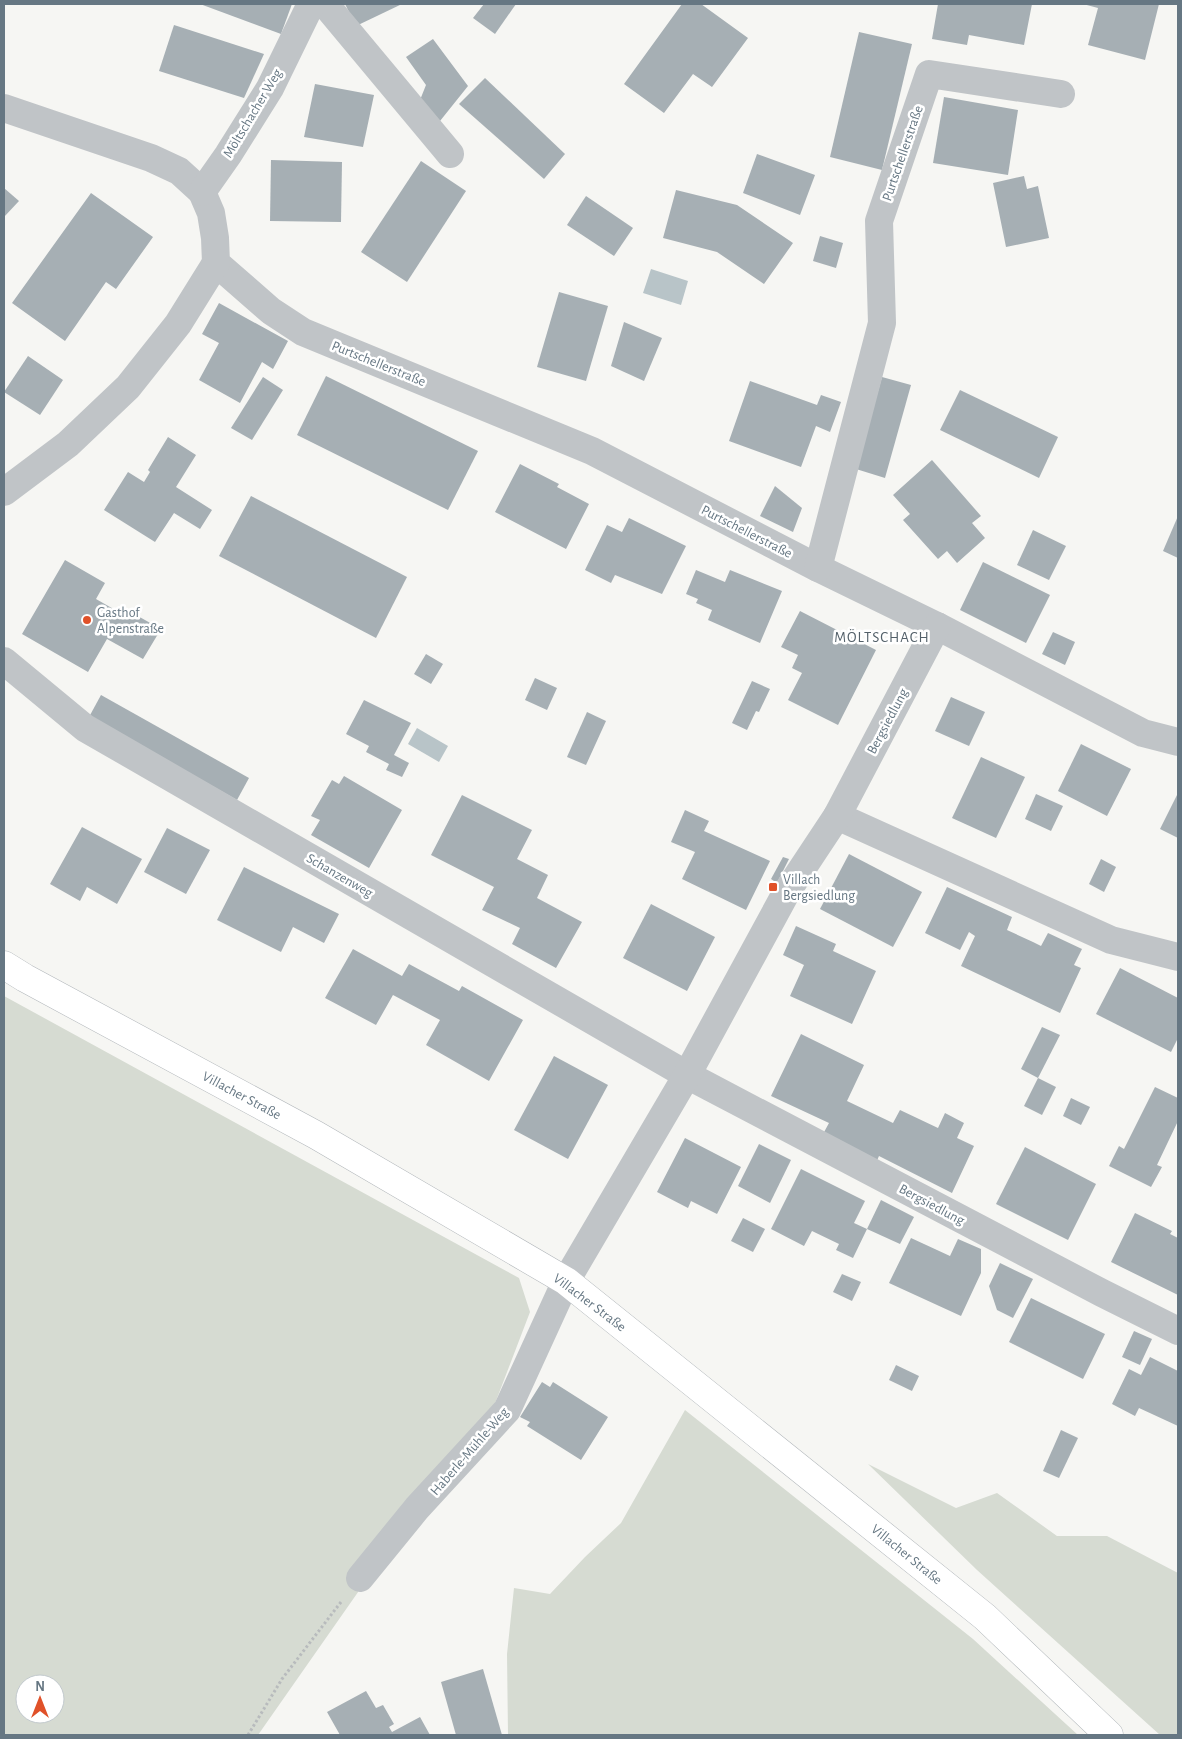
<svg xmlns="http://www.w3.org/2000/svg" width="1182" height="1739" font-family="'Alegreya Sans',sans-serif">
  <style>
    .green { fill: #d6dbd2; fill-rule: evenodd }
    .water { fill: #b8c4c8 }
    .building { fill: #a6afb4 }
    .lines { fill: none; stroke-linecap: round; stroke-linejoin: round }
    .major-casing { stroke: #b1b6ba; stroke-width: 29 }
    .path { stroke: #b8bbbd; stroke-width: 3; stroke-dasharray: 2.5 2.5; stroke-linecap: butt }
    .minor { stroke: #c0c4c7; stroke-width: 28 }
    .major { stroke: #fff; stroke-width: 28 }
    .poi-dot { fill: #e05129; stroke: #fff; stroke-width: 2 }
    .labels { text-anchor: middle; stroke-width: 5; stroke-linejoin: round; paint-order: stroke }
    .street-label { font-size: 14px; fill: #667783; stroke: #fff }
    .poi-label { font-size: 14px; fill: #667783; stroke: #fff; text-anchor: start }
    .neighbourhood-label { font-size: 15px; letter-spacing: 1px; fill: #536069; stroke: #fff }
  </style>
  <rect width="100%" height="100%" fill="#f6f6f3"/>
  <!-- green -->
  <g class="green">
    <path d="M4 996 519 1278 530 1312 494 1406 363 1585 258 1735H4ZM25 1684H55V1714H25Z"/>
    <polygon points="685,1410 973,1639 1078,1735 508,1735 507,1654 514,1588 550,1594 585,1557 621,1523"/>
    <polygon points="868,1464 956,1508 997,1493 1057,1536 1107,1536 1178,1573 1178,1735 1160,1735 977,1570"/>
  </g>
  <!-- water -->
  <g class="water">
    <polygon points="651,269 688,281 681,305 643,293"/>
    <polygon points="417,728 448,746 439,762 408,744"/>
  </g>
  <!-- building -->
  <g class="building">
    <polygon points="200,4 292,4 281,34"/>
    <polygon points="345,4 402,4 356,26"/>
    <polygon points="484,4 516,4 495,34 473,18"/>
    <polygon points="682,4 701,4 748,38 712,87 693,74 664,113 624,84"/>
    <polygon points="938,4 1032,4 1024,45 969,35 967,45 932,39"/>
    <polygon points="1083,4 1159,4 1145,60 1088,45 1098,8"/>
    <polygon points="174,25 264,54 244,98 159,71"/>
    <polygon points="859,32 912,44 882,170 830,157"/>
    <polygon points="433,39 468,86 436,126 418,105 426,85 406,57"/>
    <polygon points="485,78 565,154 544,179 459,104"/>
    <polygon points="315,84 374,95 363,147 304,137"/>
    <polygon points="944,97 1018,110 1008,175 933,163"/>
    <polygon points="757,154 815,175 800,215 743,193"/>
    <polygon points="271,160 342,162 341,222 270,221"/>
    <polygon points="421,161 466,191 407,282 361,252"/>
    <polygon points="1024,176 1027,189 1038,186 1049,238 1006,247 993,183"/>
    <polygon points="4,188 19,201 4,217"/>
    <polygon points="676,190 737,205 793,243 764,284 717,252 663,238"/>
    <polygon points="91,193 153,237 116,289 106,282 65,341 12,303"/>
    <polygon points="586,196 633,228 614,256 567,225"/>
    <polygon points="820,236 843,243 836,268 813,261"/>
    <polygon points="559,292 608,306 586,381 537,367"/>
    <polygon points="219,303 288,341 273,369 262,362 240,403 199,380 219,343 202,334"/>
    <polygon points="624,322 662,338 644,381 611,366"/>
    <polygon points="28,356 63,380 40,415 4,392"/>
    <polygon points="326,376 478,451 448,510 297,435"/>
    <polygon points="263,377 283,390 252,440 231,428"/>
    <polygon points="882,377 911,385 885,478 856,469"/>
    <polygon points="750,381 817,405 821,395 841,402 830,432 816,426 801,467 729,441"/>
    <polygon points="960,390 1058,437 1039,478 940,430"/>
    <polygon points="168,437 196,455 176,487 212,510 200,529 174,513 155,542 104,510 128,472 144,482 150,472 148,470"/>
    <polygon points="932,460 981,516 972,523 985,538 957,563 947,551 938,559 903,520 910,514 893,495"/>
    <polygon points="520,464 559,484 557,487 589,504 566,549 495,512"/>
    <polygon points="775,486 802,508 793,532 760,516"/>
    <polygon points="251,496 407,577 376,638 219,556"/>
    <polygon points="1178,516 1178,558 1163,551"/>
    <polygon points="629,518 686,546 662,594 615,575 611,583 585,570 607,525 622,532"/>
    <polygon points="1033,530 1066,546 1049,580 1017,565"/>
    <polygon points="65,560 105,583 96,599 117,611 120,606 161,629 143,659 107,639 88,672 22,634"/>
    <polygon points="983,562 1050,595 1026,643 960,610"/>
    <polygon points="696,570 725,582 730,570 782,591 760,643 708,620 712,610 696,603 698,599 686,594"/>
    <polygon points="800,611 876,650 838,725 788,700 802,673 792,668 798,655 781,647"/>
    <polygon points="1053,632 1075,642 1065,665 1042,654"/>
    <polygon points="426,654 443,664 431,684 414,674"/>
    <polygon points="535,678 557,688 547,710 525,700"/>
    <polygon points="752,681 770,689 759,712 756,711 747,730 732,723"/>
    <polygon points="101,695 249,778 237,800 89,717"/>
    <polygon points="951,697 985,712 969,746 935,731"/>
    <polygon points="364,700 411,723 394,755 409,763 402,777 386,770 389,764 366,752 369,746 346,734"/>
    <polygon points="587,712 606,721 586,765 567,757"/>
    <polygon points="1081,744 1131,769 1107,816 1058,791"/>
    <polygon points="981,757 1025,777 996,838 952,818"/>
    <polygon points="344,776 402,810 369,868 311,835 320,820 311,816 332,780 339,784"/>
    <polygon points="1178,793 1178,838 1160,829"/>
    <polygon points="1036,794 1063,806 1051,831 1025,819"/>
    <polygon points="462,795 532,830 517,859 548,875 537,898 582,922 556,968 512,944 520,928 482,910 494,887 431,855"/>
    <polygon points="685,810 709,821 704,831 770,861 746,910 682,879 695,852 671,842"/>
    <polygon points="82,827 142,859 117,904 87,887 80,901 50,884"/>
    <polygon points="167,828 210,850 186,894 144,872"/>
    <polygon points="849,854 922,892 893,947 820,909"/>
    <polygon points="783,857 789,859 777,883 771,879"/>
    <polygon points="1101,859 1116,867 1104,892 1089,884"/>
    <polygon points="244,867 339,914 324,943 293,927 281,952 217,920"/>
    <polygon points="947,887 1012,917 1007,930 1033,942 1041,946 1048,933 1082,949 1074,965 1081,968 1060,1013 961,966 975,936 969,932 960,950 925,933"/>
    <polygon points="651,904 715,937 687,991 623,958"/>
    <polygon points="796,926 836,944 833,951 876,971 852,1024 790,996 804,965 783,955"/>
    <polygon points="353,949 402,976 409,964 459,991 462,986 523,1020 489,1081 426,1045 440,1020 393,995 376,1025 325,998"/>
    <polygon points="1120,968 1178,998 1178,1038 1171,1052 1096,1014"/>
    <polygon points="1042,1027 1060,1035 1038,1078 1021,1069"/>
    <polygon points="801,1034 864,1065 847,1101 893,1123 900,1110 938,1128 945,1113 964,1123 957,1138 974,1146 952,1193 879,1156 875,1165 823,1134 829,1123 771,1096"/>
    <polygon points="554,1056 608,1085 568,1159 514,1130"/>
    <polygon points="1038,1078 1056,1087 1042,1115 1024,1106"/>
    <polygon points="1155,1087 1178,1098 1178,1121 1157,1165 1162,1167 1151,1187 1109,1166 1119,1146 1124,1149"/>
    <polygon points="1071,1098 1090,1107 1081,1125 1063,1116"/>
    <polygon points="685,1138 741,1167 717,1214 691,1201 688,1208 657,1192"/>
    <polygon points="759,1144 791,1160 770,1203 738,1186"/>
    <polygon points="1025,1147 1096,1184 1068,1240 996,1204"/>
    <polygon points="801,1169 865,1201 854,1223 867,1229 853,1258 836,1250 839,1244 812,1231 804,1246 771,1229"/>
    <polygon points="881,1200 914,1217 900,1244 867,1229"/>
    <polygon points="1135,1213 1172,1231 1170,1234 1178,1238 1178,1295 1111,1262"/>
    <polygon points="743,1218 765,1229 753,1252 731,1241"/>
    <polygon points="911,1238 950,1256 958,1239 981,1249 981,1273 961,1316 889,1283"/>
    <polygon points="1000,1263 1033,1279 1013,1318 997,1310 989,1286"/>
    <polygon points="842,1274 861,1282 852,1301 833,1292"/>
    <polygon points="1031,1298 1105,1334 1083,1379 1009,1342"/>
    <polygon points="1134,1331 1152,1339 1140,1365 1122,1357"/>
    <polygon points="1150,1357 1178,1371 1178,1426 1139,1408 1135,1416 1112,1404 1129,1369 1141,1375"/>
    <polygon points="896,1365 919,1376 912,1391 889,1380"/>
    <polygon points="542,1382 550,1387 553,1382 608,1417 581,1460 527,1426 530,1422 520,1417"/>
    <polygon points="1061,1430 1078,1438 1059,1478 1043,1471"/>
    <polygon points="483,1669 502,1735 456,1735 441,1682"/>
    <polygon points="366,1691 376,1708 383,1705 394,1724 389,1727 392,1732 420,1717 430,1735 340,1735 327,1712"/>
  </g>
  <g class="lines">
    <!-- major casing -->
    <g class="major-casing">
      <polyline id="major" points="4,965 25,978 316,1135 566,1281 985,1617 1109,1735"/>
    </g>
    <!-- path -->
    <polyline class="path" points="248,1735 282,1679 341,1602"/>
    <!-- minor -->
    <g class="minor">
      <polyline points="325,4 450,154"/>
      <polyline points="4,108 151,158 179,171 202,192 211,213 215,238 216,263 271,311 303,332 592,451 818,568 937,626 1143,733 1178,742"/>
      <polyline points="202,192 228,155 270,88 311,4"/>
      <polyline points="4,492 68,444 128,387 178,324 216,263"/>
      <polyline points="818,568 882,323 879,221 929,74 1061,94"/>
      <polyline points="4,661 85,728 687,1075 1102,1293 1178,1331"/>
      <polyline points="837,816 1111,940 1178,957"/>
      <polyline points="360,1578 417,1508 507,1410 566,1281 687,1075 786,893 837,816 937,626"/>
    </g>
    <!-- major -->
    <use href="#major" class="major"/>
  </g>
  <!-- markers -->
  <g class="poi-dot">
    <circle cx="87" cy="620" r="5"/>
    <rect x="768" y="882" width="10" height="10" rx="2.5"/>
  </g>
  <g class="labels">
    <!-- street labels -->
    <g class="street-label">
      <text transform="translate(252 113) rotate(-59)" y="5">Möltschacher Weg</text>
      <text transform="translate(902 153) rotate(-71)" y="5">Purtschellerstraße</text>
      <text transform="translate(379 363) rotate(22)" y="5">Purtschellerstraße</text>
      <text transform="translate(747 531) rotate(27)" y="5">Purtschellerstraße</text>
      <text transform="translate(887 721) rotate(-62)" y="5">Bergsiedlung</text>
      <text transform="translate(340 875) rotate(30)" y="5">Schanzenweg</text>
      <text transform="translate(242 1095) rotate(28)" y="5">Villacher Straße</text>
      <text transform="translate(932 1204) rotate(28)" y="5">Bergsiedlung</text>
      <text transform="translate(590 1302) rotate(37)" y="5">Villacher Straße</text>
      <text transform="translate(469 1451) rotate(-49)" y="5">Haberle-Mühle-Weg</text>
      <text transform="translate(907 1554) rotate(39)" y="5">Villacher Straße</text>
    </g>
    <!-- poi labels -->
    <g class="poi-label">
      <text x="97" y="617">Gasthof<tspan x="97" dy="16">Alpenstraße</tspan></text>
      <text x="783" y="884">Villach<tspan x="783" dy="16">Bergsiedlung</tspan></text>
    </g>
    <!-- neighbourhood labels -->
    <g class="neighbourhood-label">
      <text x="882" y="642">MÖLTSCHACH</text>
    </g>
  </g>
  <!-- border -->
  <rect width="1182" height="1739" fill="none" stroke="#667783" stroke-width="10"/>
  <!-- north arrow -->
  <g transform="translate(40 1699)"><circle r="24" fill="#ffffff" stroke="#c2c9cd"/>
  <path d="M0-4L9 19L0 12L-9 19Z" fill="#e05129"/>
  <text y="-8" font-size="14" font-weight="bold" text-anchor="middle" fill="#667783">N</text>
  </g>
</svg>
